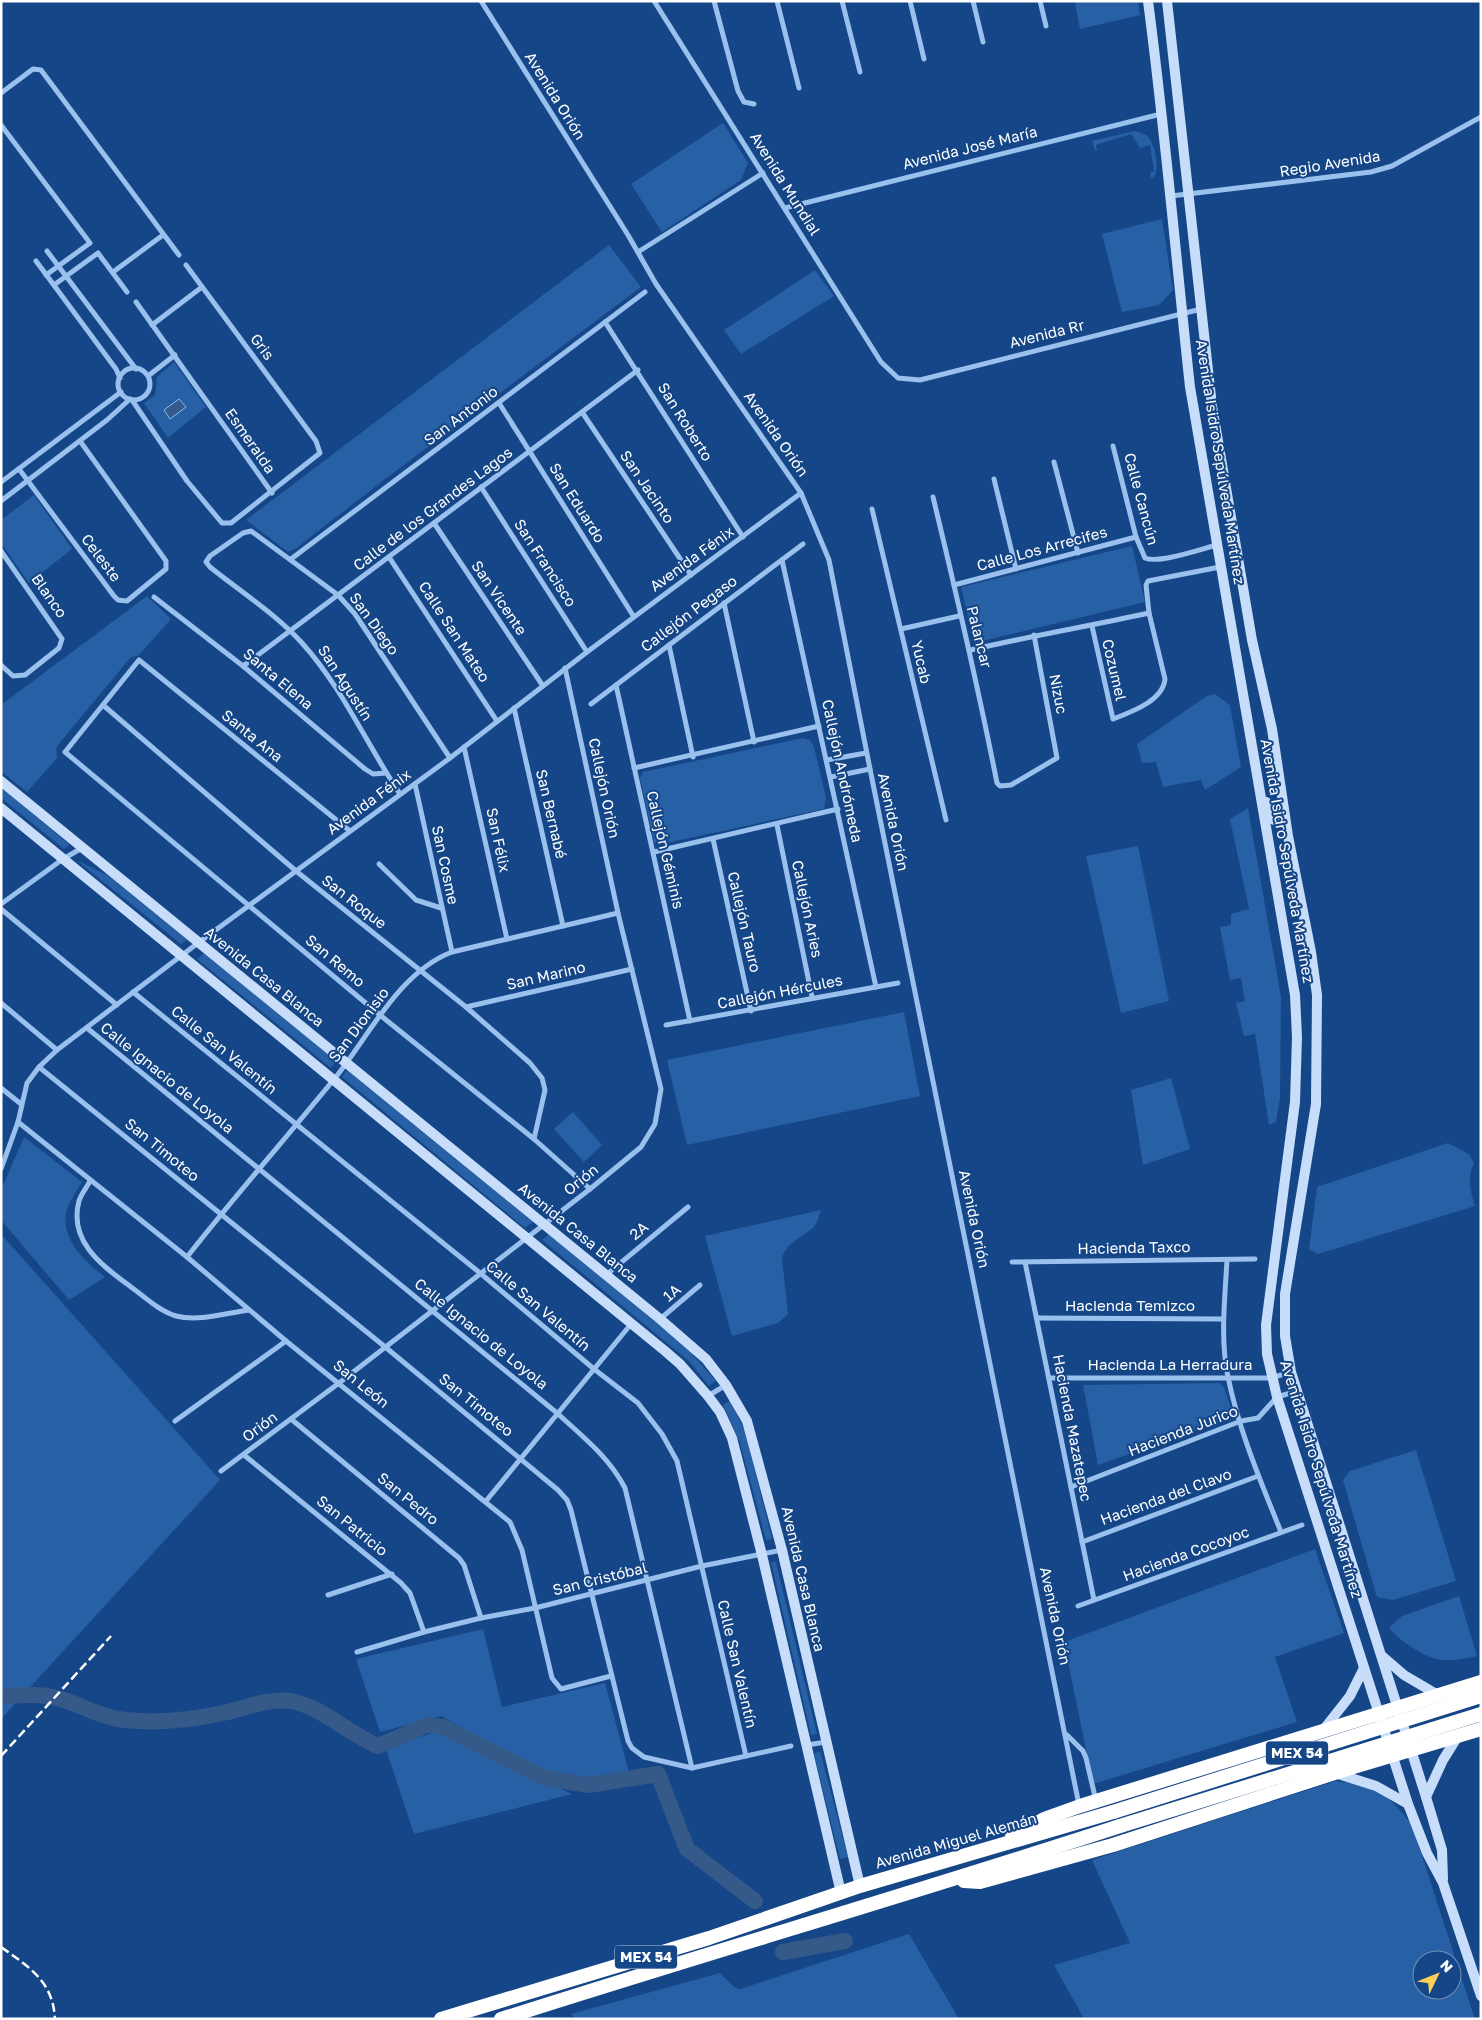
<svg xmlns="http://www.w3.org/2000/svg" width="1482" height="2020" font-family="'Golos Text',sans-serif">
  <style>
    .green { fill: #2760a5; fill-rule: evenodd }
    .water { fill: #355a89; stroke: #8cbbf2 }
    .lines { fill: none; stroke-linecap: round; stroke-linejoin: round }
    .river { stroke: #355a89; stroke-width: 16 }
    .street { stroke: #9ac0ee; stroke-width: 5 }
    .secondary { stroke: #c7ddfa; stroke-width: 10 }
    .highway { stroke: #fff; stroke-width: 14 }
    .rail { stroke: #fff; stroke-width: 2.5; stroke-dasharray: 9 4; stroke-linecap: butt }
    .highway-bridge { stroke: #fff; stroke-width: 14 }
    .labels { text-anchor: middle; stroke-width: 4; stroke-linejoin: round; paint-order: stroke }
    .shield { fill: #154687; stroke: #b9c8db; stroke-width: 1 }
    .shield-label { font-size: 14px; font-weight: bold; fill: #fff }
    .street-label { font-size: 15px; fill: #fff; stroke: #154687 }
  </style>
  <rect width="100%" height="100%" fill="#154687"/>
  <!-- green -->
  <g class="green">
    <polygon points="1079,1 1138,1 1140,15 1080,29 1075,3"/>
    <polygon points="723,123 748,163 741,180 662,232 631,184"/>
    <path d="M1134 131C1138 132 1142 133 1146 135 1155 142 1160 168 1154 177L1151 178 1150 173 1154 171 1150 145 1140 148 1131 134 1096 145 1097 150 1095 151 1092 141Z"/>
    <polygon points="1162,219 1173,290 1159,305 1122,312 1102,234"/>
    <polygon points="609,245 641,287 384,480 295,549 288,552 246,520"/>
    <polygon points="815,270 834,296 741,354 724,330"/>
    <polygon points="174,362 206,407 168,438 144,403 155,395 157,377"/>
    <polygon points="34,495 72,549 29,583 1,543 1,520"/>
    <polygon points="1132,546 1145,602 974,643 961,587"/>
    <polygon points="147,596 171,619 138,656 131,657 62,740 56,748 57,758 27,792 1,771 1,705"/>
    <polygon points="1215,694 1230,705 1241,767 1205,790 1201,780 1163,787 1156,762 1142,763 1137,744 1207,696"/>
    <polygon points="803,738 810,740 814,747 826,798 824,809 657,845 654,842 640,778 643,772"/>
    <polygon points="1,787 70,845 64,849 1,798"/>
    <polygon points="1248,808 1281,997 1280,1098 1276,1122 1269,1125 1255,1034 1244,1036 1236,1003 1245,1001 1241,978 1230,980 1220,927 1231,925 1231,914 1249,909 1230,819"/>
    <polygon points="1138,846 1169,1001 1121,1013 1086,856"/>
    <polygon points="76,860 109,876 187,940 181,944"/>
    <polygon points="204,953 336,1061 331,1068 197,959"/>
    <polygon points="904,1012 920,1096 687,1145 667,1060"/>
    <polygon points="347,1070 533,1222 525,1228 342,1077"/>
    <polygon points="1171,1078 1190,1149 1143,1165 1131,1090"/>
    <polygon points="573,1112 602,1145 584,1162 554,1129"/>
    <path d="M24 1137 82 1182C77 1190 72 1198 68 1206 57 1236 84 1261 105 1277L69 1300 1 1220V1190Z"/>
    <path d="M1448 1143 1469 1154 1474 1163C1467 1178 1470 1190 1475 1206L1318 1254 1309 1249 1317 1187Z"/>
    <path d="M821 1210C819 1216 817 1224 813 1228 801 1238 787 1242 782 1258L788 1314 778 1323 732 1336 705 1236Z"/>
    <polygon points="1,1234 220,1480 1,1719"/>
    <polygon points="549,1234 685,1346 716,1381 709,1386 689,1361 542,1240"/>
    <polygon points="1219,1383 1224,1387 1233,1414 1229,1419 1098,1465 1083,1385"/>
    <polygon points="730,1401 745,1431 772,1539 766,1540 740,1443 723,1405"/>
    <polygon points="1416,1450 1456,1581 1393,1600 1377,1597 1343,1480 1350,1471"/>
    <polygon points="1315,1549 1344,1633 1275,1657 1297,1722 1093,1784 1064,1642"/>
    <polygon points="771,1562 776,1562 817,1734 811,1735"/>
    <path d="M1459 1596 1477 1656C1448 1662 1436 1664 1410 1646 1402 1641 1395 1635 1389 1628L1402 1616Z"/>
    <polygon points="483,1629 502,1707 605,1683 629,1772 594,1779 540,1771 441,1716 380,1732 356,1659"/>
    <polygon points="438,1731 572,1794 414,1834 386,1749"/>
    <polygon points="820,1751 848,1857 840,1859 814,1754"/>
    <path d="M1335 1781C1377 1785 1386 1792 1412 1825L1475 2019H1084L1054 1965 1130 1943 1092 1860ZM1422 1960H1452V1990H1422Z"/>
    <polygon points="909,1934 959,2019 576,2019 571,2014 720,1973 734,1987 740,1989"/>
  </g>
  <!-- water -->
  <polygon class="water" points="179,399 186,407 170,419 164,410"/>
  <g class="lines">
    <!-- river -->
    <g class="river">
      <path d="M1 1696C22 1695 41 1693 61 1699 83 1706 103 1718 126 1720 159 1724 196 1719 228 1712 248 1707 270 1698 291 1701 322 1707 349 1734 378 1746L427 1725 443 1727 545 1778 589 1785 658 1774 687 1849 755 1901"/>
      <polyline points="783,1952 845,1941"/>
    </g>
    <!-- street -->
    <g class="street">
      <polyline points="481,1 628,235 656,284 801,493 829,560 870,769 1079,1805"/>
      <polyline points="654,1 881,362 898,378 920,380 1201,309"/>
      <polyline points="714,1 738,91 744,102 754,104"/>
      <polyline points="777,1 799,88"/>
      <polyline points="842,1 860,72"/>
      <polyline points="910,1 924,59"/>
      <polyline points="973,1 983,42"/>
      <polyline points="1040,1 1046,26"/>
      <polyline points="1,93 33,69 41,70 179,255"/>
      <polyline points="1,125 90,243 46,275"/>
      <polyline points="1171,196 1371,172 1392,166 1481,117"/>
      <polyline points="785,208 1161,114"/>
      <polyline points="47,251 136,369"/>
      <polyline points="638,252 763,173"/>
      <polyline points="36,261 116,369 120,378"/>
      <polyline points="113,272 163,235"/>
      <polyline points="54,285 98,253 127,292"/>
      <polyline points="136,302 272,493"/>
      <polyline points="605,322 743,537"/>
      <polyline points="152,325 202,287"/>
      <circle cx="134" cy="384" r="16"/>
      <polyline points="148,376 175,355"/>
      <polyline points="132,400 187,481 222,523 231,523 320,453 316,441 186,265"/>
      <polyline points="499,403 634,617"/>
      <polyline points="582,412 691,575"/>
      <path d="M1113 446 1136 537 1145 558C1158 564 1201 549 1217 545"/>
      <polyline points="1054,462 1078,553"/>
      <polyline points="19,469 114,596 118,600 127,601 166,569 166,561 80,441"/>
      <polyline points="994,479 1016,569"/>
      <polyline points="1,482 121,392"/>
      <polyline points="481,487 587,652"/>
      <path d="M933 497C956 592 978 687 997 783L1000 786 1011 785 1057 758 1034 635"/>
      <polyline points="1,501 107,420 130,399"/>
      <polyline points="872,509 946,820"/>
      <polyline points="434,523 543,686"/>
      <polyline points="1,551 62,639 59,648 25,675 13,676 1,665"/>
      <polyline points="389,557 497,721"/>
      <polyline points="291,559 645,292"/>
      <polyline points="782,560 876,987"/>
      <polyline points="954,585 1136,537"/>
      <polyline points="154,597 243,666 365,769 373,774 386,773"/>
      <polyline points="724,603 754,742"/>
      <path d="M1092 626 1113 719C1131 712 1163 701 1165 679L1149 613 1146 585 1148 581 1220 567"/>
      <polyline points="901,629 959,616"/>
      <polyline points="669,645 693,757"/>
      <path d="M971 650C1030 636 1090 626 1149 613"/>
      <polyline points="243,666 638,370"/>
      <polyline points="616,685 690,1021"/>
      <polyline points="591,704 803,544"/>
      <polyline points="103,705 296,871 466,1007 530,1063 542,1078 545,1090 534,1139"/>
      <polyline points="514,708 563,926"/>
      <polyline points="464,747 507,939"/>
      <polyline points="827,760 866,753"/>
      <polyline points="634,768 819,726"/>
      <polyline points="831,777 870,769"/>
      <polyline points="415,784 452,952"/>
      <path d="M400 794C367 745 342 687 302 643 276 614 241 592 210 567L206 562 210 556 243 533 251 531 338 595 355 614 450 758"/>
      <polyline points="777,825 812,997"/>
      <polyline points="350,831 139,660 65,752 380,1015 534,1139 590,1189"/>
      <polyline points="713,839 751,1011"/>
      <polyline points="654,852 838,809"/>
      <polyline points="379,864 416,900 441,908"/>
      <polyline points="1,904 63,859 82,848"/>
      <polyline points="1,909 117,1005"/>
      <polyline points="133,992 480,1273 594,1369 638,1403 662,1434 677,1461 746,1756"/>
      <polyline points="1,1003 57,1050"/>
      <polyline points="466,1007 632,969"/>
      <polyline points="666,1025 898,983"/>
      <path d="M87 1028 557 1413C583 1437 609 1457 625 1488L692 1768"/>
      <polyline points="39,1067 384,1346 558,1490 567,1500 571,1510 628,1741 632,1748 644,1757 692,1768 791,1746"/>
      <polyline points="1,1088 21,1104"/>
      <polyline points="18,1122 187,1257 286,1341 510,1522 522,1550 552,1678 561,1689 611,1676"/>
      <polyline points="1,1169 18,1122 27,1083 39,1067 57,1050 198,943 450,758 587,652 801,493"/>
      <path d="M90 1181C87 1187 81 1194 79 1201 68 1242 103 1266 131 1287 145 1297 159 1311 176 1316 199 1322 226 1313 249 1310"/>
      <path d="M187 1257C235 1196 286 1138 335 1078 369 1036 399 972 452 952L618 913"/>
      <path d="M1227 1260C1225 1298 1220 1339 1228 1377 1239 1431 1261 1482 1281 1532"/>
      <polyline points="1012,1262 1255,1259"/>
      <polyline points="1025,1262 1094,1600"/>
      <polyline points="606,1275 688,1207"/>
      <polyline points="1037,1318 1223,1319"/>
      <polyline points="660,1319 700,1285"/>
      <polyline points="1049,1378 1271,1378 1291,1372"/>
      <polyline points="708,1396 726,1385"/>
      <polyline points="291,1419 459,1558 464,1565 481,1618"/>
      <polyline points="175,1421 286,1341"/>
      <polyline points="244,1455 401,1583 410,1593 424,1632"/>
      <polyline points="221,1471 339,1383 590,1189 641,1147 655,1124 661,1089 618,913 565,668"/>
      <polyline points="1071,1487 1241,1421 1258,1418 1277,1397 1297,1391"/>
      <polyline points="486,1501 631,1324"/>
      <polyline points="1082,1542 1258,1476"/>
      <polyline points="328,1595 392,1574"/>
      <polyline points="1078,1606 1302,1525"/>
      <polyline points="357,1652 424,1632 481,1618 535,1608 702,1566 782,1550"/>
      <polyline points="1067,1735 1083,1751 1086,1758 1096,1801"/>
      <polyline points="807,1745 826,1742"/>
    </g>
    <!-- secondary -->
    <g class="secondary">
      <path d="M1148 1C1165 130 1176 258 1190 387L1295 995 1297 1037 1295 1102 1266 1325 1267 1354 1277 1397 1408 1804 1427 1853 1443 1883 1481 1996"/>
      <polyline points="1167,1 1212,406 1252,640 1272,729 1288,836 1311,952 1317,995 1316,1104 1285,1294 1285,1336 1291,1372 1426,1797 1442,1850 1443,1879"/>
      <polyline points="1,781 660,1319 706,1359 726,1385 747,1421 782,1550 860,1886"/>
      <polyline points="1266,802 1274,820 1285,819"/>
      <polyline points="1,808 665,1351 680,1364 708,1396 720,1412 732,1438 762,1555 841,1893"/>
      <polyline points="1382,1656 1404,1675 1438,1695"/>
      <polyline points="1324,1729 1350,1696 1364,1668"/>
      <polyline points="1335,1773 1376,1786 1408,1804"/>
      <polyline points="1426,1797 1443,1760 1458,1736"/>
    </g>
    <!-- highway -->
    <g class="highway">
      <polyline points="1012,1837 1044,1819 1080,1806 1481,1682"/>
      <polyline points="964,1881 980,1882 1113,1845 1350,1768 1481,1729"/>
      <polyline points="441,2019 709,1938 860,1886 1113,1812"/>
      <path d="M501 2019C707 1953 915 1893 1120 1826"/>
    </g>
    <!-- rail -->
    <g class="rail">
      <polyline points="1,1756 111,1636"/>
      <path d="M1 1947C29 1967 53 1981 55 2019"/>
    </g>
    <!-- highway-bridge -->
    <g class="highway-bridge">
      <polyline points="1113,1812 1481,1696"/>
      <polyline points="1120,1826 1481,1714"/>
    </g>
  </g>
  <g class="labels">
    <!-- shield labels -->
    <g class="shield">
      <rect x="1266" y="1741.5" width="62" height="23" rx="4"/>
      <rect x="615" y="1945.5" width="62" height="23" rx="4"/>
    </g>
    <g class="shield-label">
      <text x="1297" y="1758">MEX 54</text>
      <text x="646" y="1962">MEX 54</text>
    </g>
    <!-- street labels -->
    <g class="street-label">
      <text transform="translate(555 96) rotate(58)" y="5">Avenida Orión</text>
      <text transform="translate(970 148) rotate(-14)" y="5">Avenida José María</text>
      <text transform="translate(1330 164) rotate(-9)" y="5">Regio Avenida</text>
      <text transform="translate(785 184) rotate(58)" y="5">Avenida Mundial</text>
      <text transform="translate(1047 334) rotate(-14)" y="5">Avenida Rr</text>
      <text transform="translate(262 347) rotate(53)" y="5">Gris</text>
      <text transform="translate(461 416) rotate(-37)" y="5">San Antonio</text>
      <text transform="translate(685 422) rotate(58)" y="5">San Roberto</text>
      <text transform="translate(776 434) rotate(55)" y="5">Avenida Orión</text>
      <text transform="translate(250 441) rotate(55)" y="5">Esmeralda</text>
      <text transform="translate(1220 462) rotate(81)" y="5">Avenida Isidro Sepúlveda Martínez</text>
      <text transform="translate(647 487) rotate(56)" y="5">San Jacinto</text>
      <text transform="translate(1141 499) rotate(75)" y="5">Calle Cancún</text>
      <text transform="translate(577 503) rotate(58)" y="5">San Eduardo</text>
      <text transform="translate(433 509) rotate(-37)" y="5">Calle de los Grandes Lagos</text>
      <text transform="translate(1042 549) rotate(-15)" y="5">Calle Los Arrecifes</text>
      <text transform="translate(101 558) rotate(53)" y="5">Celeste</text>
      <text transform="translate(692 559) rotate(-36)" y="5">Avenida Fénix</text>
      <text transform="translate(545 563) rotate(57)" y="5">San Francisco</text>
      <text transform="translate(49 596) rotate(55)" y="5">Blanco</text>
      <text transform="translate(499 598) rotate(56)" y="5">San Vicente</text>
      <text transform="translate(689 614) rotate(-37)" y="5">Callejón Pegaso</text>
      <text transform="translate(374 624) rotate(54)" y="5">San Diego</text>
      <text transform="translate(454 632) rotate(57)" y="5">Calle San Mateo</text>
      <text transform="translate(979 637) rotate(76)" y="5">Palancar</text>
      <text transform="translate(921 662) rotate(77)" y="5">Yucab</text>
      <text transform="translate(1114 670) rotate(77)" y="5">Cozumel</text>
      <text transform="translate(278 679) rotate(40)" y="5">Santa Elena</text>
      <text transform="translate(345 683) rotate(57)" y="5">San Agustín</text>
      <text transform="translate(1058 694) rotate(79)" y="5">Nizuc</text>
      <text transform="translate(252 736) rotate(39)" y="5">Santa Ana</text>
      <text transform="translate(842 771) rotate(78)" y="5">Callejón Andrómeda</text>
      <text transform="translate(604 788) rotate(78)" y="5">Callejón Orión</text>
      <text transform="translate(369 802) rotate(-36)" y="5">Avenida Fénix</text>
      <text transform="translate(551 814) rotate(77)" y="5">San Bernabé</text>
      <text transform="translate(893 822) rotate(78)" y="5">Avenida Orión</text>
      <text transform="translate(498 840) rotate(78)" y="5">San Félix</text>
      <text transform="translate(665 850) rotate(77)" y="5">Callejón Géminis</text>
      <text transform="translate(1287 861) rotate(80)" y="5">Avenida Isidro Sepúlveda Martínez</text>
      <text transform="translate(445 865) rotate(78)" y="5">San Cosme</text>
      <text transform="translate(354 902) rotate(38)" y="5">San Roque</text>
      <text transform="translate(807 909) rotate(78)" y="5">Callejón Aries</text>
      <text transform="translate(744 922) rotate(77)" y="5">Callejón Tauro</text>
      <text transform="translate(335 961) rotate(40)" y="5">San Remo</text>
      <text transform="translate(546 976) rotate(-13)" y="5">San Marino</text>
      <text transform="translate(264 977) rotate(39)" y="5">Avenida Casa Blanca</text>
      <text transform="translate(780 992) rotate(-11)" y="5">Callejón Hércules</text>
      <text transform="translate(359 1025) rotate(-53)" y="5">San Dionisio</text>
      <text transform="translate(224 1050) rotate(39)" y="5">Calle San Valentín</text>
      <text transform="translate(167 1078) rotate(39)" y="5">Calle Ignacio de Loyola</text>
      <text transform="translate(162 1150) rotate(39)" y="5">San Timoteo</text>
      <text transform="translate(581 1180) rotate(-39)" y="5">Orión</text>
      <text transform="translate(974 1219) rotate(78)" y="5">Avenida Orión</text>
      <text transform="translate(639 1231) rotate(-40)" y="5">2A</text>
      <text transform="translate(578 1233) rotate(39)" y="5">Avenida Casa Blanca</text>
      <text transform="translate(1134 1248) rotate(-1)" y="5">Hacienda Taxco</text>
      <text transform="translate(672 1293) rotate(-40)" y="5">1A</text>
      <text transform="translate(538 1306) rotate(40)" y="5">Calle San Valentín</text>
      <text x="1130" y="1311">Hacienda Temizco</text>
      <text transform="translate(481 1334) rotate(39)" y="5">Calle Ignacio de Loyola</text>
      <text x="1170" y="1370">Hacienda La Herradura</text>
      <text transform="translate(361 1384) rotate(39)" y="5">San León</text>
      <text transform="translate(476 1405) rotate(39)" y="5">San Timoteo</text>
      <text transform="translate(260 1427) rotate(-37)" y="5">Orión</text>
      <text transform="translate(1072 1428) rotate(79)" y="5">Hacienda Mazatepec</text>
      <text transform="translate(1183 1431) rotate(-21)" y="5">Hacienda Jurico</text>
      <text transform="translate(1321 1479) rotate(73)" y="5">Avenida Isidro Sepúlveda Martínez</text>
      <text transform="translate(1166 1497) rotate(-20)" y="5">Hacienda del Clavo</text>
      <text transform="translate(408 1499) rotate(39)" y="5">San Pedro</text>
      <text transform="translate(352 1526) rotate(39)" y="5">San Patricio</text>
      <text transform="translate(1186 1554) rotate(-20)" y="5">Hacienda Cocoyoc</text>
      <text transform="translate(600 1579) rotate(-14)" y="5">San Cristóbal</text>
      <text transform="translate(803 1579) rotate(77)" y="5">Avenida Casa Blanca</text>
      <text transform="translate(1055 1616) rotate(78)" y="5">Avenida Orión</text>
      <text transform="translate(737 1664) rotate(77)" y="5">Calle San Valentín</text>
      <text transform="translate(956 1841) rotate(-16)" y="5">Avenida Miguel Alemán</text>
    </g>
  </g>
  <!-- border -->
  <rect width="1482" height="2020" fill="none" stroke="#ffffff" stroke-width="5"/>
  <!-- north arrow -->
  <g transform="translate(1437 1975) rotate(47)"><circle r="24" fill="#154687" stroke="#7390b7"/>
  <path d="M0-4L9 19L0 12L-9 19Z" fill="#ffcf57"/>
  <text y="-8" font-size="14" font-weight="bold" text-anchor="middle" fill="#ffffff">N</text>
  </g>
</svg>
